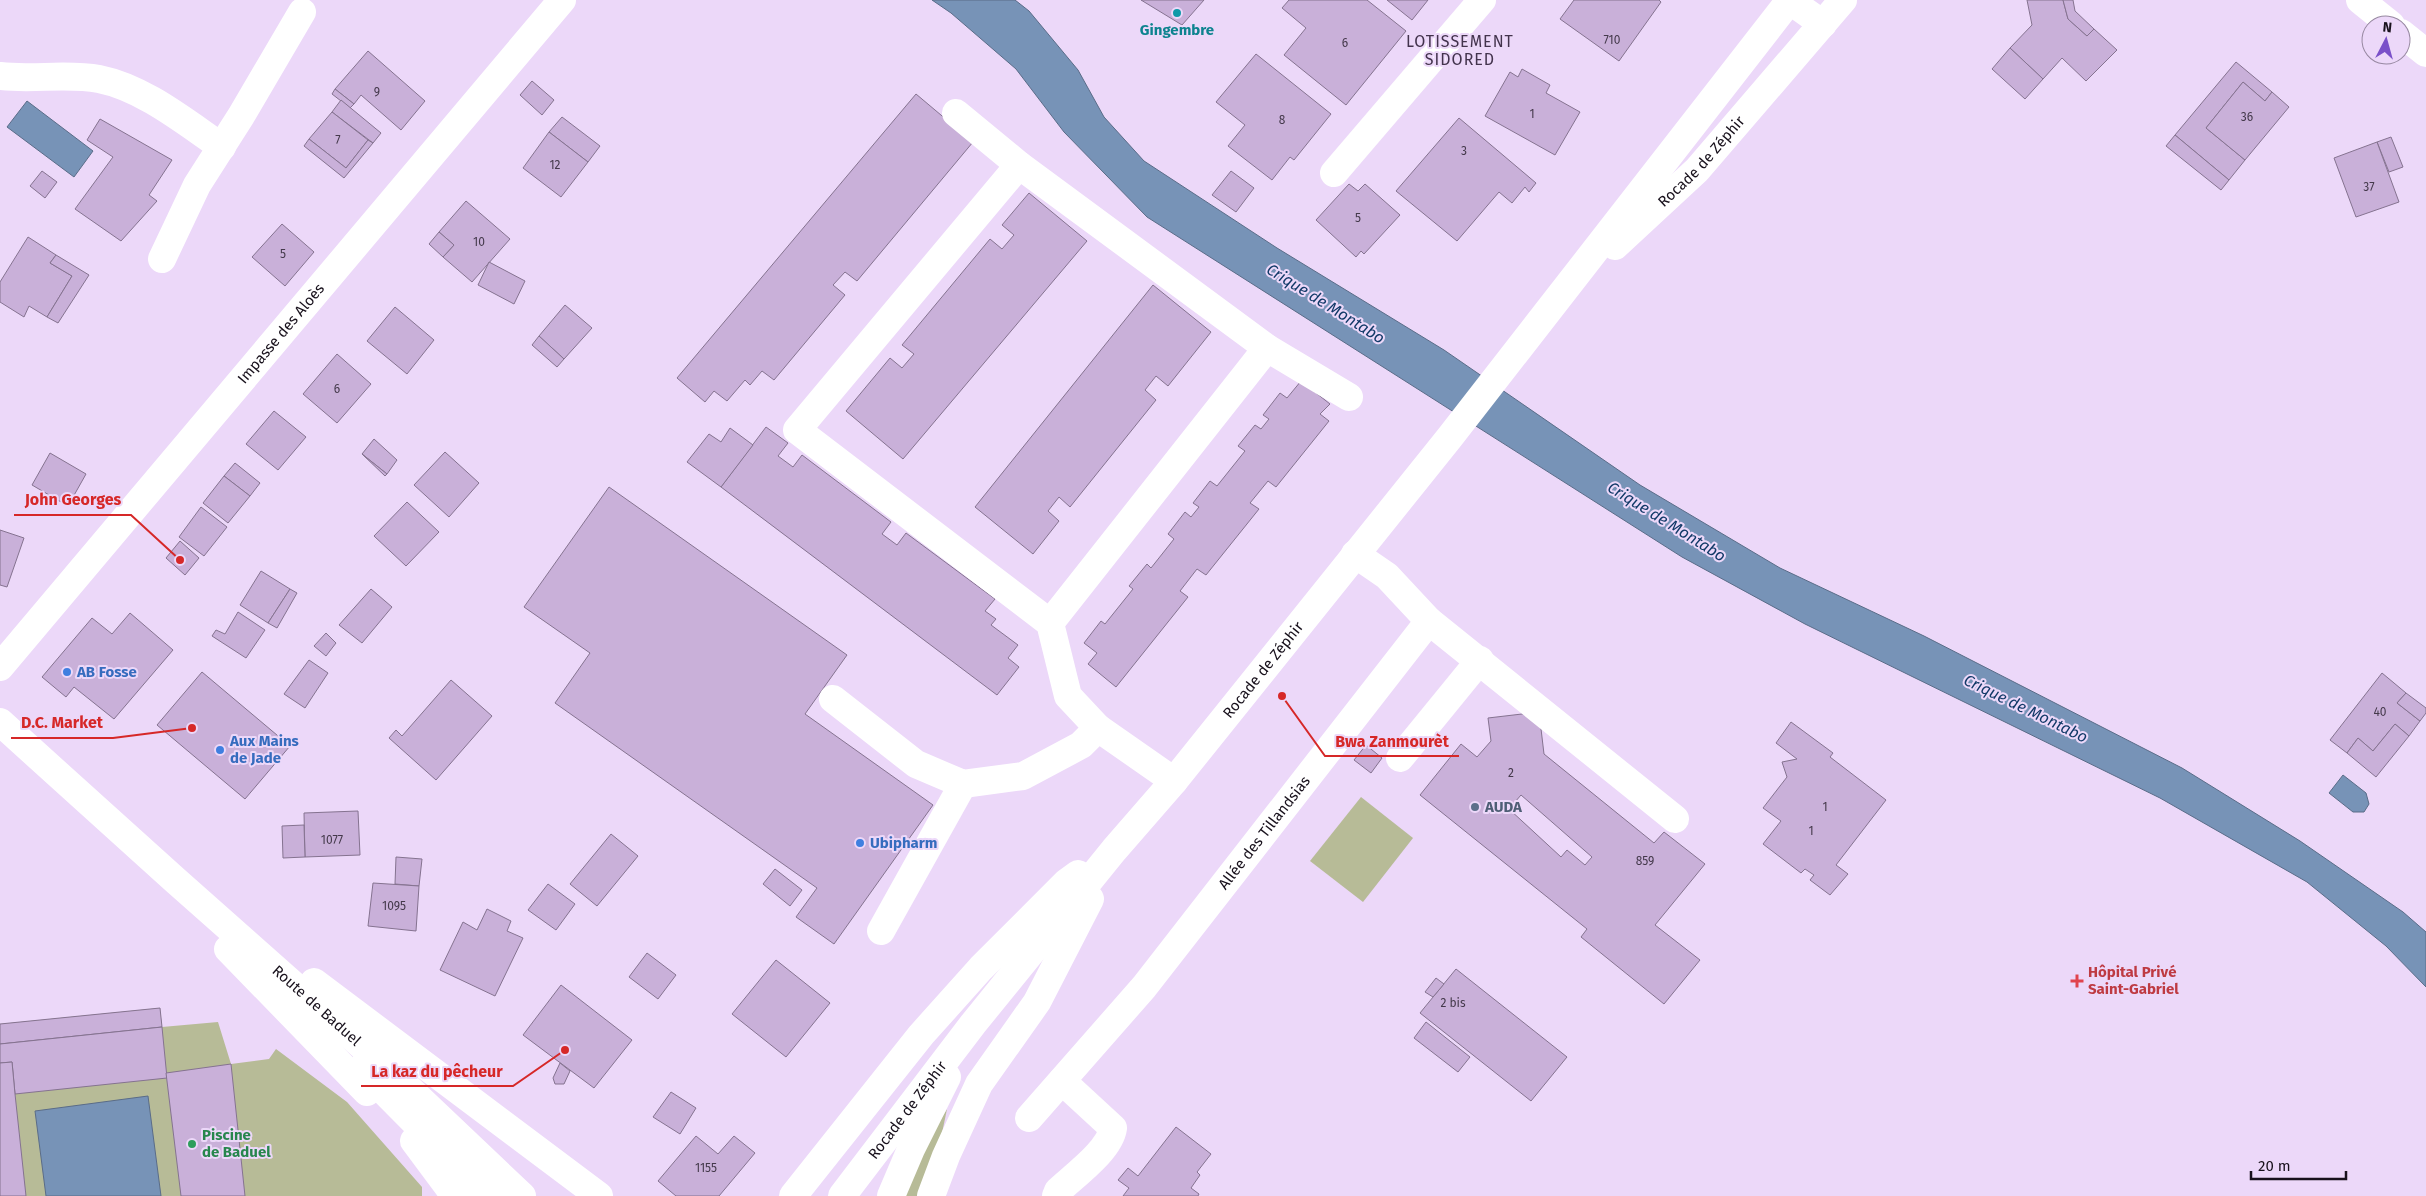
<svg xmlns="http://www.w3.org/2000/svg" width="2426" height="1196" font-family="'Fira Sans',sans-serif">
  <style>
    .green { fill: #b7bb97 }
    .water { fill: #7793b7; stroke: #5a6c88 }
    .building { fill: #c9b0d9; stroke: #857390; fill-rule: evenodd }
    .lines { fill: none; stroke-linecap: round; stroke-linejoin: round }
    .minor { stroke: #fff; stroke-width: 28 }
    .major { stroke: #fff; stroke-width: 28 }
    .culture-dot { fill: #0f9aa8; stroke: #ecd8f9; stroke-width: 2 }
    .shop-dot { fill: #3f7fe0; stroke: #ecd8f9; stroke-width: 2 }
    .service-dot { fill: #5c6f8a; stroke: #ecd8f9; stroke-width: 2 }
    .health-dot { fill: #e0444e; stroke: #ecd8f9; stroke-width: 2 }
    .leisure-dot { fill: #2e9e5b; stroke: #ecd8f9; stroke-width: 2 }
    .labels { text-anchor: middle; stroke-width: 4; stroke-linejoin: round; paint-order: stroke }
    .number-label { font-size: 12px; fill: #44394b }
    .culture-label { font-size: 15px; font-weight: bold; fill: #0d838f; stroke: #ecd8f9 }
    .street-label { font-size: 15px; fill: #18111c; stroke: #ecd8f9 }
    .shop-label { font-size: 15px; font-weight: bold; fill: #366cbe; stroke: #ecd8f9; text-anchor: start }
    .service-label { font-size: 15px; font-weight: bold; fill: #4e5e75; stroke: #ecd8f9; text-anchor: start }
    .health-label { font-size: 15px; font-weight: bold; fill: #be3a42; stroke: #ecd8f9; text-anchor: start }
    .leisure-label { font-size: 15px; font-weight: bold; fill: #27864d; stroke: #ecd8f9; text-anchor: start }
    .neighbourhood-label { font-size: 16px; letter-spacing: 1px; fill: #43334d; stroke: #ecd8f9 }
    .water-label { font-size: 16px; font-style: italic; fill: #113967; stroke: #ecd8f9 }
    .leader { fill: none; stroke: #d62828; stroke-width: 2 }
    .callout-dot { fill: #d62828; stroke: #ecd8f9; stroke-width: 2 }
    .callout-label { font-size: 16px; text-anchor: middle; font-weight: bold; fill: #d62828; stroke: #ecd8f9; stroke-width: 4; stroke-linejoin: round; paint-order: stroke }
  </style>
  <rect width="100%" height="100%" fill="#ecd8f9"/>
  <!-- green -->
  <g class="green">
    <polygon points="1361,797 1413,838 1363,902 1310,861"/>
    <polygon points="160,1008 162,1027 218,1022 231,1064 269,1059 276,1049 347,1102 422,1187 422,1196 0,1196 0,1024"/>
    <polygon points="947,1109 941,1138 917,1196 905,1196 929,1139"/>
  </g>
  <!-- water -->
  <g class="water">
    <polygon points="932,0 1015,0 1029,11 1078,70 1104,117 1144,161 1277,248 1444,350 1640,485 1780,568 1924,636 2182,768 2300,841 2403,912 2426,932 2426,987 2386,946 2307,882 2160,798 1805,624 1682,557 1147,217 1064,132 1016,69 951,13"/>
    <polygon points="27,101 93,151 74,177 7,127"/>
    <polygon points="2343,775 2366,793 2369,804 2364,812 2353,812 2329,793"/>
    <polygon points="148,1096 161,1196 46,1196 35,1111"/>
  </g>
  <!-- building -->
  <g class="building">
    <polygon points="1141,0 1204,0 1182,25"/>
    <polygon points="1289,0 1367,0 1406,31 1346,105 1284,55 1306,28 1282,8"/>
    <polygon points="1387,0 1428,0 1412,20"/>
    <polygon points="1574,0 1659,0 1661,2 1619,61 1560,19"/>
    <polygon points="2027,0 2063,0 2068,19 2087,36 2094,29 2117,50 2086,81 2062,58 2043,79 2010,48 2032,25"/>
    <polygon points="2063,0 2073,0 2075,11 2094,29 2087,36 2068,19"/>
    <polygon points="2010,48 2043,79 2025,99 1992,69"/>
    <polygon points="368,51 425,101 401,130 361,95 354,104 335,89"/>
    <polygon points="1256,54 1331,114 1294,160 1290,157 1272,180 1228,146 1245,125 1216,102"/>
    <polygon points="2236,62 2272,92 2265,101 2243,82 2206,128 2245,160 2229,180 2175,135"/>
    <polygon points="1522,69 1550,85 1546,93 1580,112 1555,155 1485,116 1510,72 1518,77"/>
    <polygon points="532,81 554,100 542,115 520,95"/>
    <polygon points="2243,82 2265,101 2272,92 2289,107 2245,160 2206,128"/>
    <polygon points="335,89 354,104 350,108 332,94"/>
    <polygon points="916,94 973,142 857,281 845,272 833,285 845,295 774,380 762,371 750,385 745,380 727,401 714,391 705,402 677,378"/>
    <polygon points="341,100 381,133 373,143 332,112"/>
    <polygon points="332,112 368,140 346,168 309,139"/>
    <polygon points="562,117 600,146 588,162 549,132"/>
    <polygon points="1459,118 1536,183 1529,192 1525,187 1512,203 1499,192 1457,241 1396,191"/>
    <polygon points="100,119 172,160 149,195 157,201 121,241 75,209 113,157 87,140"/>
    <polygon points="549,132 588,162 561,197 523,168"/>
    <polygon points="2175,135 2229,180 2221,190 2166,146"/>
    <polygon points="2391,137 2403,167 2389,172 2377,142"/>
    <polygon points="309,139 346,168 368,140 373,143 344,178 304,146"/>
    <polygon points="2377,142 2399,202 2356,217 2334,158"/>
    <polygon points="42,171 57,182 45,198 30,186"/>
    <polygon points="1231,171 1254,188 1236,212 1212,195"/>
    <polygon points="1349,184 1358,191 1365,184 1400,215 1364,254 1361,251 1356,257 1316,220"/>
    <polygon points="1029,193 1087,241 903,459 846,411 890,358 902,368 914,354 902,345 990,239 1002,249 1014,235 1002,225"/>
    <polygon points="466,201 510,239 472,282 443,257 454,245 439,232"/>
    <polygon points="282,224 314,252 285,286 252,257"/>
    <polygon points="439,232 454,245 443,257 429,244"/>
    <polygon points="28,237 56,255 50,263 72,276 47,317 29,306 24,317 0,302 0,282"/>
    <polygon points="56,255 89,275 58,323 47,317 72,276 50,263"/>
    <polygon points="489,262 525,281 514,304 478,285"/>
    <polygon points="1153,285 1211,332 1168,386 1156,376 1145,390 1156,400 1070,507 1059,497 1048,511 1059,521 1033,554 975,507"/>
    <polygon points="565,305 592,328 564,359 539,336"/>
    <polygon points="395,307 434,340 407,374 367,341"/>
    <polygon points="539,336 564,359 557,367 532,345"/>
    <polygon points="337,354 371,384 337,423 303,394"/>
    <polygon points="1301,381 1330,404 1320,414 1329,421 1276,487 1268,481 1250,503 1259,509 1206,575 1197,569 1180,591 1188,597 1116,687 1088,664 1097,653 1084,643 1101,621 1105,624 1133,589 1129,586 1147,564 1151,568 1174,539 1168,534 1185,512 1191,517 1199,507 1193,503 1210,481 1217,486 1245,451 1238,446 1255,425 1261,429 1269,419 1263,415 1280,393 1287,398"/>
    <polygon points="274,411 306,437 278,470 246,444"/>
    <polygon points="766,427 788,443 778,456 793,467 802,455 891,522 882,534 897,545 906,533 995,599 985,611 996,619 991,625 1018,645 1008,658 1019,667 997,695 721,487"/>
    <polygon points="730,428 753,445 721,487 687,462 709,434 721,442"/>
    <polygon points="374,439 397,460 387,474 362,454"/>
    <polygon points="445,452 479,483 449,517 414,485"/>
    <polygon points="50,453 86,474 68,506 32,485"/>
    <polygon points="362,454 387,474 385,476"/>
    <polygon points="235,463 260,483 250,496 224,476"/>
    <polygon points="224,476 250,496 228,523 203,503"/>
    <polygon points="609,487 847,655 805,714 933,805 834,944 796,917 817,888 555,703 590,653 524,607"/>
    <polygon points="407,502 439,532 406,566 374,536"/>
    <polygon points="201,507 227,527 204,556 179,537"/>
    <polygon points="0,530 24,538 7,587 0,585"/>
    <polygon points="180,541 199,558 185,575 166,558"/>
    <polygon points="261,571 290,589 268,623 240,605"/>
    <polygon points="290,589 297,593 277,628 268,623"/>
    <polygon points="371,589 392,607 362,643 339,625"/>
    <polygon points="238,612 265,630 246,658 212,636 216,630 225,634"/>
    <polygon points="130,613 173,650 114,719 74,687 66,697 42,677 92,618 112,634"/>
    <polygon points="326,633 336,643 326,656 314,646"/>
    <polygon points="309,660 328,673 305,708 284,694"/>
    <polygon points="202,672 290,746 245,799 157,725"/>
    <polygon points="2382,673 2406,693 2397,703 2420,721 2409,736 2395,724 2373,751 2358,738 2347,753 2330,740"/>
    <polygon points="451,680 492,716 436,780 389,738 396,730 402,736"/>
    <polygon points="2406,693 2426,708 2426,713 2420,721 2397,703"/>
    <path d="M1539 712 1544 754 1654 843 1664 832 1705 864 1655 925 1700 960 1664 1004 1581 937 1587 929 1420 795 1461 744 1477 757 1491 741 1488 718ZM1521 795 1592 857 1585 865 1567 850 1561 857 1509 809Z"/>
    <polygon points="1791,722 1833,753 1830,757 1886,800 1836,865 1848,874 1830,895 1810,880 1814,875 1805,869 1801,873 1763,844 1781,821 1763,808 1787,777 1782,762 1797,759 1776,743"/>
    <polygon points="2395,724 2409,736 2376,777 2347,753 2358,738 2373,751"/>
    <polygon points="1366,745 1382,758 1371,773 1354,760"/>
    <polygon points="358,811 360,855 305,857 304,813"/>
    <polygon points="304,825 305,857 283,858 282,826"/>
    <polygon points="611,834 638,856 597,906 570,884"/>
    <polygon points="396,857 422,859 419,886 395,884"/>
    <polygon points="775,869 802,890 790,906 763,884"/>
    <polygon points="373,883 419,886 416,931 368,926"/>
    <polygon points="548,884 575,904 556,930 528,910"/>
    <polygon points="487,909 511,921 507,931 523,938 495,996 440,970 463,922 477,930"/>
    <polygon points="647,953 676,975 658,999 629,977"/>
    <polygon points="776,960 830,1003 786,1057 732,1014"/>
    <polygon points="1456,969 1567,1057 1531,1101 1420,1013"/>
    <polygon points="1436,978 1444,984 1433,997 1425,992"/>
    <polygon points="561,985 632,1040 594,1088 523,1035"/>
    <polygon points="160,1008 162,1027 0,1044 0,1024"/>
    <polygon points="1426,1022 1470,1057 1458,1072 1414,1038"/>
    <polygon points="162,1027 167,1078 15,1094 12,1062 0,1063 0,1044"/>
    <polygon points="12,1062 15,1094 26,1196 0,1196 0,1063"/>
    <polygon points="560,1063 570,1071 564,1084 555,1084 553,1078"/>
    <polygon points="231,1064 245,1196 181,1196 166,1073"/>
    <polygon points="671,1092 696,1108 680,1134 653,1117"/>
    <polygon points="1176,1127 1211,1154 1197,1172 1200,1175 1191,1188 1199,1194 1198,1196 1123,1196 1129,1188 1118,1180 1128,1168 1138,1176"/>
    <polygon points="696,1136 718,1154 734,1136 755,1153 719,1196 676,1196 658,1181"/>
  </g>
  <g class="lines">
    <!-- minor -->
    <g class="minor">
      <polyline points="1789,0 1823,24"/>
      <polyline points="2360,0 2391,25"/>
      <polyline points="2401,33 2426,53"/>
      <path d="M0 76C32 80 67 73 99 79 144 88 185 122 222 147"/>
      <polyline points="956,113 1019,165"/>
      <polyline points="1334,173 1482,0"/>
      <polyline points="162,259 197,185 241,116 302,12"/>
      <polyline points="1267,348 1349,397"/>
      <polyline points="1429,621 1675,819"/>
      <polyline points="1050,623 1267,348 1019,165 797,430 1050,623 1068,696 1098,728 1174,781"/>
      <path id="s1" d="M0 667 562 0"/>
      <polyline points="833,699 916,764 963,784 1023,776 1081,745 1098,728"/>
      <polyline points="1400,758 1480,660"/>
      <polyline points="881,931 963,784"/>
      <path id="s2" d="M1029 1118 1144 987 1429 621 1387 576 1355 554"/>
      <path d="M1056 1196 1058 1191C1075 1175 1110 1150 1113 1128L1062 1081"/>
    </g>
    <!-- major -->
    <g class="major">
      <path id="s3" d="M1615 246 1697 170 1843 0"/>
      <path id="s4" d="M0 722 175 880 386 1067 522 1196"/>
      <polyline points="228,949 367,1092"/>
      <polyline points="314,982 599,1196"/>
      <polyline points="361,1068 488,1196"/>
      <polyline points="414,1141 455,1196"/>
      <polyline points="793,1196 921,1035 981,968 1067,882 1078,874"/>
      <path id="s5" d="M842 1196 973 1024 1114 850 1174 781 1450 437 1790 0"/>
      <polyline points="891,1196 911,1149 947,1077"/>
      <polyline points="931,1196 946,1156 979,1084 1037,1002 1090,899"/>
    </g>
  </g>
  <!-- markers -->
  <circle class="culture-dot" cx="1177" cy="13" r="5"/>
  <g class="shop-dot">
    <circle cx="67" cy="672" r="5"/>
    <circle cx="220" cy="750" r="5"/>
    <circle cx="860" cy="843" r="5"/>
  </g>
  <circle class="service-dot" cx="1475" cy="807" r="5"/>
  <path class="health-dot" d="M2074.5 973.5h5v5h5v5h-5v5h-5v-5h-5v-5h5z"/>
  <circle class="leisure-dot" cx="192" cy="1144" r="5"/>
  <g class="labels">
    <!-- number labels -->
    <g class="number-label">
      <text x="1612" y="44">710</text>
      <text x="1345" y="47">6</text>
      <text x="377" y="96">9</text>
      <text x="1532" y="118">1</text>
      <text x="2247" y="121">36</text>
      <text x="1282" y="124">8</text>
      <text x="338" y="144">7</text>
      <text x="1464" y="155">3</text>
      <text x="555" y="169">12</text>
      <text x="2369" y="191">37</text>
      <text x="1358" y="222">5</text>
      <text x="479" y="246">10</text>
      <text x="283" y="258">5</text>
      <text x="337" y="393">6</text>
      <text x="2380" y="716">40</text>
      <text x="1511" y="777">2</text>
      <text x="1825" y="811">1</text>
      <text x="1811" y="835">1</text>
      <text x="332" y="844">1077</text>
      <text x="1645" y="865">859</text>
      <text x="394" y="910">1095</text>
      <text x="1453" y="1007">2 bis</text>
      <text x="706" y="1172">1155</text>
    </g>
    <!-- culture labels -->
    <g class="culture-label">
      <text x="1177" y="35">Gingembre</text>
    </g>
    <!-- street labels -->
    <g class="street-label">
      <text dy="5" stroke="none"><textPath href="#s3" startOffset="121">Rocade de Zéphir</textPath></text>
      <text dy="5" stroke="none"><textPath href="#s1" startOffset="436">Impasse des Aloès</textPath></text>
      <text dy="5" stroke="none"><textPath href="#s5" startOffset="674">Rocade de Zéphir</textPath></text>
      <text dy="5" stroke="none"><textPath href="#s2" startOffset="370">Allée des Tillandsias</textPath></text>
      <text dy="5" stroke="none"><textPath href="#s4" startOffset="425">Route de Baduel</textPath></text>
      <text dy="5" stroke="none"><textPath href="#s5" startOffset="108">Rocade de Zéphir</textPath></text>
    </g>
    <!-- shop labels -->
    <g class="shop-label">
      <text x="77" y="677">AB Fosse</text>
      <text x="230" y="746">Aux Mains<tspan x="230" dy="17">de Jade</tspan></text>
      <text x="870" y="848">Ubipharm</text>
    </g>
    <!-- service labels -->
    <g class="service-label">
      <text x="1485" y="812">AUDA</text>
    </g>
    <!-- health labels -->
    <g class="health-label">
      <text x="2088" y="977">Hôpital Privé<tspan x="2088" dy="17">Saint-Gabriel</tspan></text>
    </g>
    <!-- leisure labels -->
    <g class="leisure-label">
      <text x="202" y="1140">Piscine<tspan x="202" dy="17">de Baduel</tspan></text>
    </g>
    <!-- neighbourhood labels -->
    <g class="neighbourhood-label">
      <text x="1460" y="47">LOTISSEMENT<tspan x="1460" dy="18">SIDORED</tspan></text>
    </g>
    <!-- water labels -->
    <g class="water-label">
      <text transform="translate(1326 303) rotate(32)" y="6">Crique de Montabo</text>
      <text transform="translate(1667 521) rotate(32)" y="6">Crique de Montabo</text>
      <text transform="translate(2026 708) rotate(26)" y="6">Crique de Montabo</text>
    </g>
  </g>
  <!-- callouts -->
  <path class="leader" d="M180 560L131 515H14M192 728L113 738H11M1282 696L1325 756H1459M565 1050L513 1086H361"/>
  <g class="callout-dot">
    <circle cx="180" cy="560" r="5"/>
    <circle cx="192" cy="728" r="5"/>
    <circle cx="1282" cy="696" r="5"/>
    <circle cx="565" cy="1050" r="5"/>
  </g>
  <g class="callout-label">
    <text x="73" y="505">John Georges</text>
    <text x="62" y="728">D.C. Market</text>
    <text x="1392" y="747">Bwa Zanmourèt</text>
    <text x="437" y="1077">La kaz du pêcheur</text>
  </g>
  <!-- north arrow -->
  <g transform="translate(2386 40) rotate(6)"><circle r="24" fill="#ecd8f9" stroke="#9788a1"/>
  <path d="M0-4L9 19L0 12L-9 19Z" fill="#7a50c9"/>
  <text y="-8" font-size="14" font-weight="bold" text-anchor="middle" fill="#18111c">N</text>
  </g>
  <!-- scale -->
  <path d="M2251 1171v8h95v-8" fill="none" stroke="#18111c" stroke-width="2.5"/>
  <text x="2258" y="1171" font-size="15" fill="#18111c" stroke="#ecd8f9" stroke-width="4" paint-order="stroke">20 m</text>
</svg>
